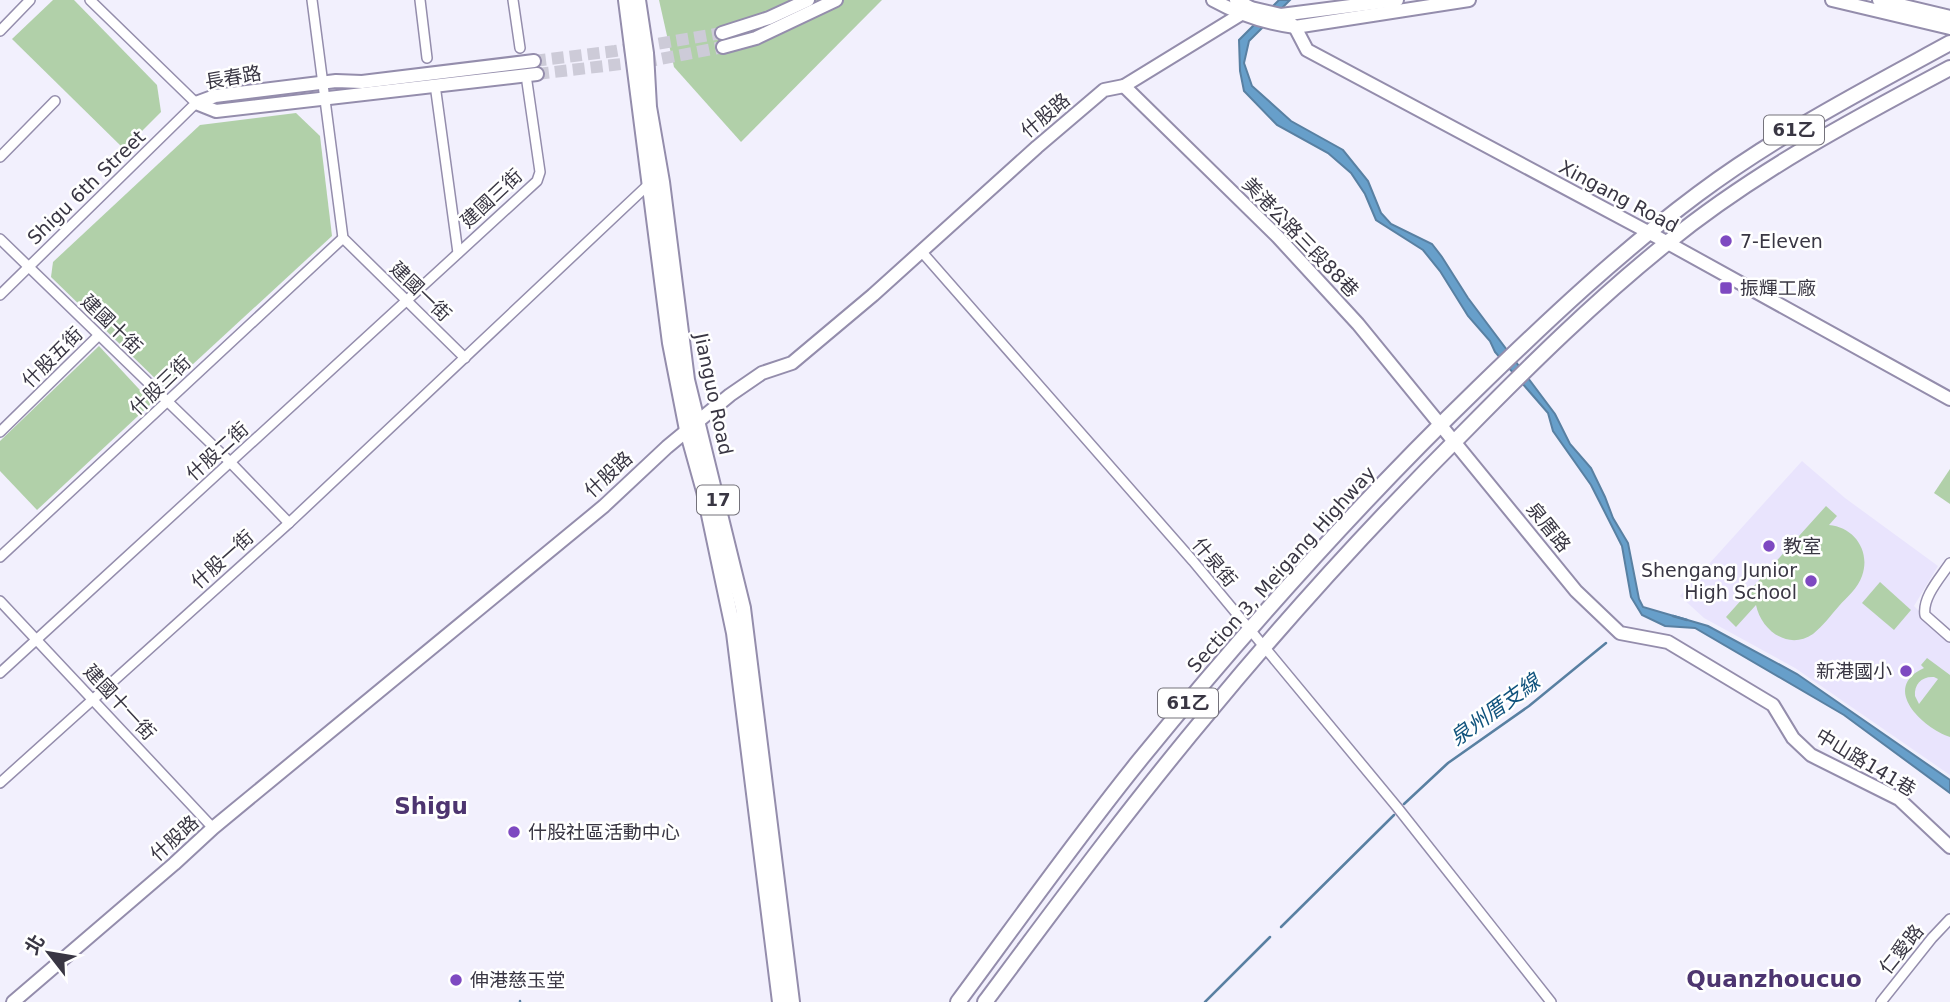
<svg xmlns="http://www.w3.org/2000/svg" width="1950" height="1002" font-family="'DejaVu Sans','Noto Sans TC',sans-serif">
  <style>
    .built { fill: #e9e4fd }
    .green { fill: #b1d0a9; fill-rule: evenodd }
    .water { fill: #679fca; stroke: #5980a2; stroke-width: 2 }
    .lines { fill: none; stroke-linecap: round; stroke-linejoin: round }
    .stream { stroke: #5980a2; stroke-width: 2.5 }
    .secondary-tunnel { stroke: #cdcbd8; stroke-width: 12; stroke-dasharray: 12 6; stroke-linecap: butt }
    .street-casing { stroke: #948dac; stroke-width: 12 }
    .secondary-casing { stroke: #948dac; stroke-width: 16 }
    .primary-casing { stroke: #948dac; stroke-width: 18 }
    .street { stroke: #fff; stroke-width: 9 }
    .secondary { stroke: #fff; stroke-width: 12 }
    .primary { stroke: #fff; stroke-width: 14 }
    .poi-dot { fill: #7e49c1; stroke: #fff; stroke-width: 2.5 }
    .labels { text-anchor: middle; stroke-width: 5; stroke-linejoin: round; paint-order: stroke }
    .shield { fill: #fff; stroke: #74727b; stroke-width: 2 }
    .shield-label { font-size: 18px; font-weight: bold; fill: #393643 }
    .street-label { font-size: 19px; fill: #393643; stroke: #fff }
    .poi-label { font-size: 19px; fill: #393643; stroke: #fff; text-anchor: start }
    .water-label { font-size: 21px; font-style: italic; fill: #10537d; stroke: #fff }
    .quarter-label { font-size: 23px; font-weight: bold; fill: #4d3570; stroke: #fff }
  </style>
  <rect width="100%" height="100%" fill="#f2f0fd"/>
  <!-- built -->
  <polygon class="built" points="1802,461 1845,498 1938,566 1914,606 1950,642 1950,775 1795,668 1704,618 1680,596"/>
  <!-- green -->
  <g class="green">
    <polygon points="53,0 74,0 157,85 161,112 124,149 12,39"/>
    <polygon points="659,0 882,0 741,142 674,67"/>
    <polygon points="296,113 320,136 332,236 166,389 51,277 53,262 200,125"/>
    <polygon points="99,346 152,403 37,510 0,471 0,441"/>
    <polygon points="1950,469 1950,504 1934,493"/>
    <path d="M1826 506 1837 516 1829 525C1854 527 1871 551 1862 576 1858 588 1847 597 1839 606 1831 615 1823 626 1813 634 1788 651 1761 630 1756 605L1736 627 1726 617Z"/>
    <polygon points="1880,582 1911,610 1894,630 1862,603"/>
    <path d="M1927 658 1950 675V737C1923 728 1880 688 1924 668L1921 665ZM1934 677 1938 679 1919 704 1915 696C1914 684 1922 676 1934 677Z"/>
  </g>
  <!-- water -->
  <polygon class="water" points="1279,0 1290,0 1249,41 1244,63 1252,86 1291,121 1343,150 1368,181 1381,213 1391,224 1432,244 1442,257 1468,298 1555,414 1570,444 1591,468 1605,497 1613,518 1628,543 1639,599 1643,607 1708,626 1797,674 1950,780 1950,793 1844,715 1695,628 1665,626 1642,615 1631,597 1622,546 1591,485 1553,431 1548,413 1495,352 1490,341 1468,316 1440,271 1423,250 1376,220 1365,194 1351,173 1328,153 1277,125 1244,91 1240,71 1239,40"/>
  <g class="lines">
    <!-- stream -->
    <g class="stream">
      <polyline points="1673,616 1687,620"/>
      <polyline points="1404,804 1448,763 1529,706 1606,643"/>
      <polyline points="1281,927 1394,815"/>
      <polyline points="520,1002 520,1001"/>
      <polyline points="1205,1002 1270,937"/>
    </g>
    <!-- secondary-tunnel -->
    <g class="secondary-tunnel">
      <polyline points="534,61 615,51 722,33"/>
      <polyline points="537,74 655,60 723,47"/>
    </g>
    <!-- street casing -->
    <g class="street-casing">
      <g id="street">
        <polyline points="312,0 343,238 465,358"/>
        <polyline points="420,0 427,58"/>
        <polyline points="513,0 520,48"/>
        <polyline points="0,31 30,0"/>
        <polyline points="436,92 458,253"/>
        <polyline points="0,157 55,101"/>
        <polyline points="0,239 230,462 289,523"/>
        <polyline points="921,251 1193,561 1397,807 1551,1002"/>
        <polyline points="0,295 196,103 90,0"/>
        <polyline points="0,432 98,336"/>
        <polyline points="0,557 343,238"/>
        <path d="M1950 563C1941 577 1922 597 1925 615L1950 637"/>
        <polyline points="0,601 213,828"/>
        <polyline points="0,673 537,181 540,172 527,82"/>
        <polyline points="0,783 289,523 649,184"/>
        <polyline points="1881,1002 1932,938 1950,919"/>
      </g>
    </g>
    <!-- secondary casing -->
    <g class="secondary-casing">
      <g id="secondary">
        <path d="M1213 0C1240 15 1265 23 1295 27L1469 0"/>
        <polyline points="1236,0 1251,8 1281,15 1397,0"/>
        <polyline points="1832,0 1950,28"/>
        <polyline points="1879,0 1950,17"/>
        <polyline points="1281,15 1295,27 1307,50 1648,232 1950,399"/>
        <polyline points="722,33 769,18 808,0"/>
        <polyline points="723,47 756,38 836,0"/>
        <polyline points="1124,86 1278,237 1358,324 1576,591 1620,633 1668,642 1773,705 1793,738 1811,755 1899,799 1950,847"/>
        <polyline points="196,103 216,111 537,74"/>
        <polyline points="196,103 215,96 336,81 362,82 534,61"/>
        <polyline points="13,1002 174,864 213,828 604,506 667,447 730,395 762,373 792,363 873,295 1037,147 1104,90 1124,86 1251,8"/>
      </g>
    </g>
    <!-- primary casing -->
    <g class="primary-casing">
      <g id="primary">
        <polyline points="626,0 670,343 687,430 704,491 734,633 780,1002"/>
        <polyline points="638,0 646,53 649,107 662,182 687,380 743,608 792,1002"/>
        <path d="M958 1002C1018 921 1076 839 1139 761 1245 631 1357 505 1478 388 1548 320 1619 253 1698 194 1777 135 1864 90 1950 43"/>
        <path d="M985 1002C1058 904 1131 805 1210 711 1291 613 1377 519 1467 429 1531 364 1596 300 1667 243 1753 173 1852 120 1950 68"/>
      </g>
    </g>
    <!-- street -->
    <use href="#street" class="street"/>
    <!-- secondary -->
    <use href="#secondary" class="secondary"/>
    <!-- primary -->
    <use href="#primary" class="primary"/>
  </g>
  <!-- markers -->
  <g class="poi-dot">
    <circle cx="1726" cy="241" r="7"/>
    <rect x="1719" y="281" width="14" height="14" rx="3.5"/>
    <circle cx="1769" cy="546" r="7"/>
    <circle cx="1811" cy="581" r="7"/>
    <circle cx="1906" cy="671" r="7"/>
    <circle cx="514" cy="832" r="7"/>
    <circle cx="456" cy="980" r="7"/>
  </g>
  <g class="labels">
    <!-- shield labels -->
    <g class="shield">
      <rect x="1764" y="115.5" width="60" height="29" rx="5"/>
      <rect x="697" y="485.5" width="42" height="29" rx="5"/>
      <rect x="1158" y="688.5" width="60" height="29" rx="5"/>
    </g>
    <g class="shield-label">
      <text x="1794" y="136">61乙</text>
      <text x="718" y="506">17</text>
      <text x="1188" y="709">61乙</text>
    </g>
    <!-- street labels -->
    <g class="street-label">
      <text transform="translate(233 77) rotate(-10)" y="7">長春路</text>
      <text transform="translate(1045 115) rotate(-40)" y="7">什股路</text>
      <text transform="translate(86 187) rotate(-44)" y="7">Shigu 6th Street</text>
      <text transform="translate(1619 196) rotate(28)" y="7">Xingang Road</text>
      <text transform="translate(491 198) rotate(-43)" y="7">建國三街</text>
      <text transform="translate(1301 237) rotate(46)" y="7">美港公路三段88巷</text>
      <text transform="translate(421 291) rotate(44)" y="7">建國一街</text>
      <text transform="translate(112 324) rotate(44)" y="7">建國十街</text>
      <text transform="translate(52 357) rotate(-45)" y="7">什股五街</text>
      <text transform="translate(160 385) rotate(-44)" y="7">什股三街</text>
      <text transform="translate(714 394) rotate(78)" y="7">Jianguo Road</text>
      <text transform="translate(217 451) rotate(-42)" y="7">什股二街</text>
      <text transform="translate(608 474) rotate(-43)" y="7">什股路</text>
      <text transform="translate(1549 527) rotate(51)" y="7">泉厝路</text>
      <text transform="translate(222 559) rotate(-42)" y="7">什股一街</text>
      <text transform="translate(1215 562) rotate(50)" y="7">什泉街</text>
      <text transform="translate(1281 569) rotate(-48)" y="7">Section 3, Meigang Highway</text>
      <text transform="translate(120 702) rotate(47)" y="7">建國十一街</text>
      <text transform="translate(1866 762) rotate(31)" y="7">中山路141巷</text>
      <text transform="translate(174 838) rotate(-42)" y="7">什股路</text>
      <text transform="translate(1901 949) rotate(-51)" y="7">仁愛路</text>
    </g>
    <!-- poi labels -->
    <g class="poi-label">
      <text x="1740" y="248">7-Eleven</text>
      <text x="1740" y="295">振輝工廠</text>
      <text x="1783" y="553">教室</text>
      <text x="1797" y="577" text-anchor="end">Shengang Junior<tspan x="1797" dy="22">High School</tspan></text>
      <text x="1892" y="678" text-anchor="end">新港國小</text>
      <text x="528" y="839">什股社區活動中心</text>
      <text x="470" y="987">伸港慈玉堂</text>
    </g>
    <!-- water labels -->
    <g class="water-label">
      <text transform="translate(1495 710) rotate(-36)" y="7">泉州厝支線</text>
    </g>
    <!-- quarter labels -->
    <g class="quarter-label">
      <text x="431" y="814">Shigu</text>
      <text x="1774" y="987">Quanzhoucuo</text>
    </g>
  </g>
  <!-- north arrow -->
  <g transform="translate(49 953) rotate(301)" stroke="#ffffff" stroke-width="5" paint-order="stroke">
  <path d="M0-5L12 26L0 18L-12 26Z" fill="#393643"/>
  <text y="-10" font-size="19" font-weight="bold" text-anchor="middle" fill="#393643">北</text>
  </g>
</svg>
